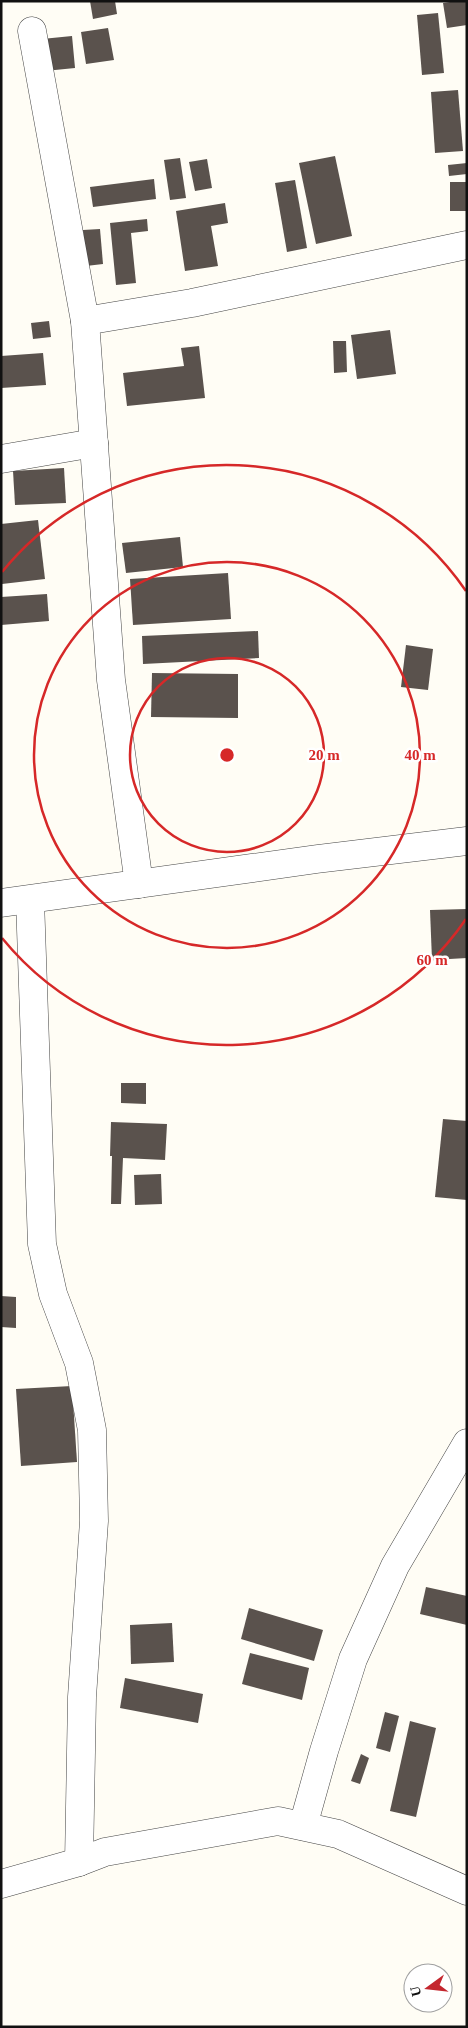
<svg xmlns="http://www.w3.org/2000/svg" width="468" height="2028" font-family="'Times New Roman',serif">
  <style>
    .building { fill: #5a524d }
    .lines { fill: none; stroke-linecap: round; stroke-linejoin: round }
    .minor-casing { stroke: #444; stroke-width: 29 }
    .minor { stroke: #fff; stroke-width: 28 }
    .ring { fill: none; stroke: #d62828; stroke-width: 2.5 }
    .centre { fill: #d62828; stroke: #fff; stroke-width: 2.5 }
    .ring-label { font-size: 15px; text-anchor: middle; font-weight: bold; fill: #d62828; stroke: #fff; stroke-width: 5; stroke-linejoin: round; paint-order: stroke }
  </style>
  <rect width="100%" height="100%" fill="#fffdf5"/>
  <!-- building -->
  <g class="building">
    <polygon points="90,1 115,1 117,14 93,19"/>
    <polygon points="457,1 467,1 467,25 447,28 443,3"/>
    <polygon points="438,13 444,73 422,75 417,15"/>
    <polygon points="108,28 114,60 86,64 81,32"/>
    <polygon points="72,36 75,68 45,71 42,39"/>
    <polygon points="458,90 463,151 435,153 431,92"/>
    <polygon points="335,156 352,236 316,244 299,163"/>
    <polygon points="180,158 186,198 170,200 164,160"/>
    <polygon points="207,159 212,188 195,191 189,162"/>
    <polygon points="467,163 467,174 449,176 448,165"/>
    <polygon points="154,179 156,199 93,207 90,187"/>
    <polygon points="295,180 307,248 287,252 275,183"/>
    <rect x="450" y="182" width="17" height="29"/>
    <polygon points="225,203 228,223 211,226 218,266 185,271 176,211"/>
    <polygon points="147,219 148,231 131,233 136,283 116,285 110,223"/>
    <polygon points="100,229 103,264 86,266 83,230"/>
    <polygon points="49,321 51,337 33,339 31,323"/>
    <polygon points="390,330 396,374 357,379 351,335"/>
    <polygon points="333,341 346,341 347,372 334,373"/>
    <polygon points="199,346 205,398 127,406 123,373 184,366 181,348"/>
    <polygon points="43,353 46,385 1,388 1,356"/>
    <polygon points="64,468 66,503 15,505 13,471"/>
    <polygon points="38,520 45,579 2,584 1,524"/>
    <polygon points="180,537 183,567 126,573 122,543"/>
    <polygon points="228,573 231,619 133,625 130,579"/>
    <polygon points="47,594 49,621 1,625 1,597"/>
    <polygon points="258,631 259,658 143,664 142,636"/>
    <polygon points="406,645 433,649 428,690 401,687"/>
    <polygon points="152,673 238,674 238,718 151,717"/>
    <polygon points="467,909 467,958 432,960 430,910"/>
    <polygon points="121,1083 146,1083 146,1104 121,1103"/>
    <polygon points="443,1119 467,1121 467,1200 435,1197"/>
    <polygon points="111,1122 167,1124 165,1160 123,1158 121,1204 111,1204 112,1156 110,1156"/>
    <polygon points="161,1174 162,1204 135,1205 134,1175"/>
    <polygon points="1,1296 16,1297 16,1328 1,1327"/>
    <polygon points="72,1386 77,1462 21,1466 16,1389"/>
    <polygon points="426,1587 467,1596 467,1625 420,1614"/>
    <polygon points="249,1608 323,1630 314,1661 241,1639"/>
    <polygon points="172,1623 174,1662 131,1664 130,1625"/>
    <polygon points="250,1653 309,1668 302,1700 242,1684"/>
    <polygon points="125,1678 203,1694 198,1723 120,1708"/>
    <polygon points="385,1712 399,1716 390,1752 376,1748"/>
    <polygon points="410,1721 436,1728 416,1817 390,1811"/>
    <polygon points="361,1754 369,1758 360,1784 351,1781"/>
  </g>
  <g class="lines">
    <!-- minor casing -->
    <g class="minor-casing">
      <g id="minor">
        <polyline points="32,31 85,321 111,680 139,884"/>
        <polyline points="85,321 192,303 467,245"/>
        <polyline points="1,459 94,443"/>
        <polyline points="30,900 42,1244 53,1294 79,1363 92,1430 94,1521 82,1697 79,1862"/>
        <polyline points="1,903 317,859 467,841"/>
        <polyline points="303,1826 324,1751 353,1659 395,1566 467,1443"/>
        <polyline points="1,1884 79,1862 105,1852 278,1821 338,1834 467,1891"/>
      </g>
    </g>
    <!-- minor -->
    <use href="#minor" class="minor"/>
  </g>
  <!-- distance rings -->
  <g class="ring">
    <circle cx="227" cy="755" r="97"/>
    <circle cx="227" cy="755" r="193"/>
    <path d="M466 919A290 290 0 0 1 2 938M2 572A290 290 0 0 1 466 591"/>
  </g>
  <circle cx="227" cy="755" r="8" class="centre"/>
  <g class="ring-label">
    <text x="324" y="760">20 m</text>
    <text x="420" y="760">40 m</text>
    <text x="432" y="965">60 m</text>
  </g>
  <!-- border -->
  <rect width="468" height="2028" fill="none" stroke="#111111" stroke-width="5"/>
  <!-- north arrow -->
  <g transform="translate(428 1988) rotate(255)"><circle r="24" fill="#ffffff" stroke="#a0a0a0"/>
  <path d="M0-4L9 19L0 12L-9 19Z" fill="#c4262e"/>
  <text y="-8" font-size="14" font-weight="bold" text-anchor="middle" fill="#111111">U</text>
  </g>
</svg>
